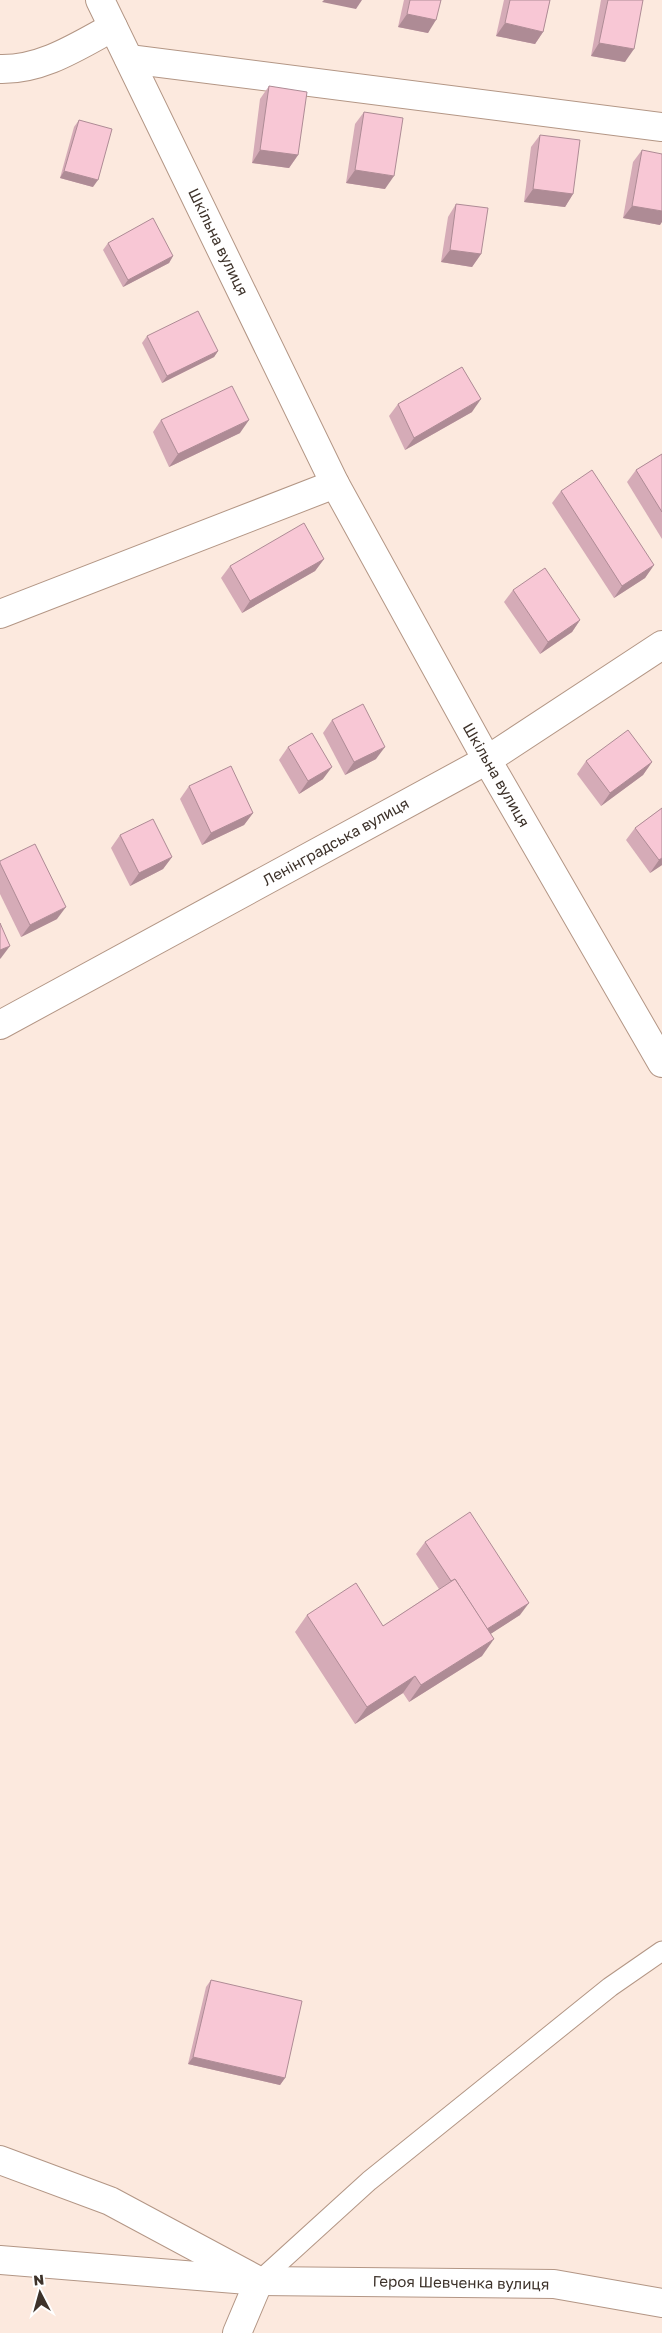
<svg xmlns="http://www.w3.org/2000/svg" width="662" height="2333" font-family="'Golos Text',sans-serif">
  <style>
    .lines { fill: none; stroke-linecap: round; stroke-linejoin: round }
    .lane-casing { stroke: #b39685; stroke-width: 21 }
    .street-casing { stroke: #b39685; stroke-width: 30 }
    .lane { stroke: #fff; stroke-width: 19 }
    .street { stroke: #fff; stroke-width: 28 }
    .wall { fill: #d5abb7 }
    .shaded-wall { fill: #ae8b95 }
    .building { fill: #f8c7d5; stroke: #ae8b95 }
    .labels { text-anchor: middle; stroke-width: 4; stroke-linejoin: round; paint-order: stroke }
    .street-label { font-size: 15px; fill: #3d322a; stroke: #fff }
  </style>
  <rect width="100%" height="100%" fill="#fce9de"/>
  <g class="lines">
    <!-- lane casing -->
    <g class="lane-casing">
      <polyline id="lane" points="259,2281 369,2181 610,1987 662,1951"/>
    </g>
    <!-- street casing -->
    <g class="street-casing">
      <g id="street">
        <polyline points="100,0 335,484 487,760 662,1063"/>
        <polyline points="129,59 662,127"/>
        <path d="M0 69C42 70 78 46 113 27"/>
        <polyline points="0,614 335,484"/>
        <polyline points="0,1025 487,760 662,645"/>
        <polyline points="0,2160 110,2201 259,2281 237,2333"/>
        <polyline points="0,2260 259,2281 554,2284 662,2303"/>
      </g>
    </g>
    <!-- lane -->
    <use href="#lane" class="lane"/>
    <!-- street -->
    <use href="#street" class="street"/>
  </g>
  <!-- wall -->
  <g class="wall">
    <polygon points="404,0 441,0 428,33 398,27"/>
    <polygon points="504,0 550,0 543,32 535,44 496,36"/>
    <polygon points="601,0 643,0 625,62 591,56"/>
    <polygon points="269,86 298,155 289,168 252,163 260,99"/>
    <polygon points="364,112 385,189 346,183 355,124"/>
    <polygon points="79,120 93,187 60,178 74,127"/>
    <polygon points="540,135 573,194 565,207 524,202 531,147"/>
    <polygon points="642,150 660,225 623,218 633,162"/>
    <polygon points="456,204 481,254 472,267 441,262 448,217"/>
    <polygon points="108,243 173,256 169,263 123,287 103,250"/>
    <polygon points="147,336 218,351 214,357 162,383 142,343"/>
    <polygon points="398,404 472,412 405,450 389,416"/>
    <polygon points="161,420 240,433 169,467 153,432"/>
    <polygon points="662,454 662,539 627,482 636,470"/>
    <polygon points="561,491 654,565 645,578 614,598 552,503"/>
    <polygon points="324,559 315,571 242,613 221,578 230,566"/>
    <polygon points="513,590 580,620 572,632 540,654 504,602"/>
    <polygon points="332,720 376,759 345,775 323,733"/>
    <polygon points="288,747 323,779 299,794 279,760"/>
    <polygon points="586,761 652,762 643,775 601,806 577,774"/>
    <polygon points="189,786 253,813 244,825 202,845 180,799"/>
    <polygon points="662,808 662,865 650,873 626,840 635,828"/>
    <polygon points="120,835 172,857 163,869 130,886 111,848"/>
    <polygon points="0,861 57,919 21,937 0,894"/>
    <polygon points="425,1542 520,1615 490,1634 482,1656 409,1702 403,1693 355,1724 295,1632 307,1615 383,1626 439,1589 416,1554"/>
    <polygon points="211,1980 285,2078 280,2085 188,2064 206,1987"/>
  </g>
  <!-- shaded-wall -->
  <g class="shaded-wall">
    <polygon points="324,0 362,0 356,9 322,2"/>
    <polygon points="407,14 436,20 428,33 398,27"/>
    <polygon points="505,23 543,32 535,44 496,36"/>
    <polygon points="599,43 634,49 625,62 591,56"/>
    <polygon points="260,150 298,155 289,168 252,163"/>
    <polygon points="355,170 394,176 385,189 346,183"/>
    <polygon points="64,171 98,180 93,187 60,178"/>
    <polygon points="533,189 573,194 565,207 524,202"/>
    <polygon points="632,206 662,211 662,222 660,225 623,218"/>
    <polygon points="450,250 481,254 472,267 441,262"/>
    <polygon points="173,256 169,263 123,287 128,280"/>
    <polygon points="218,351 214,357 162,383 167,376"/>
    <polygon points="481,399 472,412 405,450 414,438"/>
    <polygon points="249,420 240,433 169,467 178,454"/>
    <polygon points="324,559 315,571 242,613 250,601"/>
    <polygon points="654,565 645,578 614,598 622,586"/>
    <polygon points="580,620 572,632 540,654 548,642"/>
    <polygon points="385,747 376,759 345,775 354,762"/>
    <polygon points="652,762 643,775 601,806 610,793"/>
    <polygon points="332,767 323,779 299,794 308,781"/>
    <polygon points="253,813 244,825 202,845 211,833"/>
    <polygon points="172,857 163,869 130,886 139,873"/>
    <polygon points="662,858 662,865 650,873 659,860"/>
    <polygon points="66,907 57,919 21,937 30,925"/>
    <polygon points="10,946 1,958 0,959 0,950"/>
    <polygon points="529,1603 520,1615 475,1644 484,1631"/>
    <polygon points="494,1639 482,1656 409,1702 421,1685"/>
    <polygon points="415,1676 403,1693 355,1724 367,1707"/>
    <polygon points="193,2057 285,2078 280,2085 188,2064"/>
  </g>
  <!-- building -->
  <g class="building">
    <polygon points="410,0 441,0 436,20 407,14"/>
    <polygon points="510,0 550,0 543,32 505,23"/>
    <polygon points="608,0 643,0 634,49 599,43"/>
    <polygon points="269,86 307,92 298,155 260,150"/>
    <polygon points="364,112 403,118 394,176 355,170"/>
    <polygon points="79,120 112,129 98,180 64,171"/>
    <polygon points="540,135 580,140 573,194 533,189"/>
    <polygon points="642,150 662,154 662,211 632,206"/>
    <polygon points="456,204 488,208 481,254 450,250"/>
    <polygon points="153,218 173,256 128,280 108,243"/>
    <polygon points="198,311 218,351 167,376 147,336"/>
    <polygon points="462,367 481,399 414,438 398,404"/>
    <polygon points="232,386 249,420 178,454 161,420"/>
    <polygon points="662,454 662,512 636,470"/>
    <polygon points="592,470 654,565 622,586 561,491"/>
    <polygon points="304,523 324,559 250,601 230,566"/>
    <polygon points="545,568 580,620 548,642 513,590"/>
    <polygon points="363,704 385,747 354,762 332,720"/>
    <polygon points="628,730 652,762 610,793 586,761"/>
    <polygon points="312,733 332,767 308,781 288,747"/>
    <polygon points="231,766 253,813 211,833 189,786"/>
    <polygon points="662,808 662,858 659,860 635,828"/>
    <polygon points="153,819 172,857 139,873 120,835"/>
    <polygon points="35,844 66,907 30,925 0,863 0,861"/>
    <polygon points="0,923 10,946 0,950"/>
    <polygon points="470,1512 529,1603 487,1629 455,1579 451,1581 425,1542"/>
    <polygon points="455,1579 494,1639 421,1685 415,1676 367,1707 307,1615 356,1583 383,1626"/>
    <polygon points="211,1980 302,2001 285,2078 193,2057"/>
  </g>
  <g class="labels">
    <!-- street labels -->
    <g class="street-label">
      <text transform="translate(218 242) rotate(64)" y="5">Шкільна вулиця</text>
      <text transform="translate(496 775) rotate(60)" y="5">Шкільна вулиця</text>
      <text transform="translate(336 842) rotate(-29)" y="5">Ленінградська вулиця</text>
      <text transform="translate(461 2283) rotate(1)" y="5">Героя Шевченка вулиця</text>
    </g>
  </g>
  <!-- north arrow -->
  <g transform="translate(40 2293) rotate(354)" stroke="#ffffff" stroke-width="4" paint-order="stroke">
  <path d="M0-4L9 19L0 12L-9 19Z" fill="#3d322a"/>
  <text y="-8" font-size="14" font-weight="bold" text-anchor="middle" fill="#3d322a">N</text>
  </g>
</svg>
